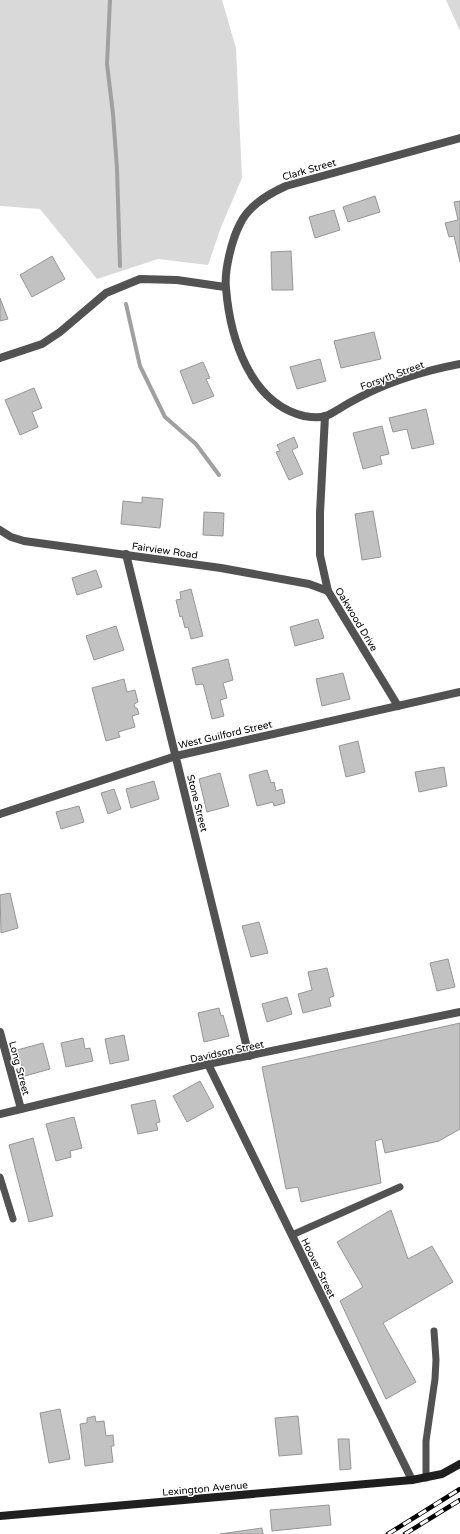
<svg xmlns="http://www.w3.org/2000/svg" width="460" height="1534" font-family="'Varela Round',sans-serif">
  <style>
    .green { fill: #d9d9d9 }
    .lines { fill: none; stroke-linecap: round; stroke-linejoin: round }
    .stream { stroke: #a0a0a0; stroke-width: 4 }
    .building { fill: #c2c2c2; stroke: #969696 }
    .lane { stroke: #525252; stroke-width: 7 }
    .street { stroke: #525252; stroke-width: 8 }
    .secondary { stroke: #1f1f1f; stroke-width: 8 }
    .rail-casing { stroke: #000; stroke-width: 4.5 }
    .rail { stroke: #fff; stroke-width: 3; stroke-dasharray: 9; stroke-linecap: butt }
    .labels { text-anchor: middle; stroke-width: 3; stroke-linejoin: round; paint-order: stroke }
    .street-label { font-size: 10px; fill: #000; stroke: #fff }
  </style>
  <rect width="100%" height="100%" fill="#fff"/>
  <!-- green -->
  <g class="green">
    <polygon points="0,0 222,0 236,48 242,178 221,227 208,265 158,259 97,279 40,209 0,206"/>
    <polygon points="446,0 460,0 460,31"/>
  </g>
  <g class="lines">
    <!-- stream -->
    <g class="stream">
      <polyline points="110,0 107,64 113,114 117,169 120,266"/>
      <polyline points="126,304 140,366 165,417 196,444 219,475"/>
    </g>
  </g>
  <!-- building -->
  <g class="building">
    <polygon points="375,196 380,212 348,222 343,207"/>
    <polygon points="460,201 460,262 454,236 449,237 445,223 458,220 454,202"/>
    <polygon points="334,210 340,230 315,238 309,217"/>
    <polygon points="291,251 293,290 272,290 271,252"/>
    <polygon points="52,256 65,279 32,297 20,275"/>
    <polygon points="0,298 8,319 0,321"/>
    <polygon points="374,332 381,359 341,368 334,341"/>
    <polygon points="320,359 326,381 297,389 290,367"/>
    <polygon points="203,362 210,378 206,379 214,396 193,404 180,371"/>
    <polygon points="34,388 42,408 32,412 38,427 20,435 5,400"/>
    <polygon points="426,409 434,444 412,449 407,429 393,432 389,418"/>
    <polygon points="382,426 389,454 380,456 382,464 363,469 353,433"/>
    <polygon points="294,437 298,447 292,450 303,474 289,480 276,452 280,451 277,445"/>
    <polygon points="142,497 163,499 160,528 121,524 123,501 142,503"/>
    <polygon points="373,511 381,557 362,560 355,514"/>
    <polygon points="204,512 224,513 223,536 203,535"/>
    <polygon points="96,570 102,587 77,595 72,578"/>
    <polygon points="191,589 203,636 191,639 188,627 185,628 182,616 180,617 176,600 181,599 180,592"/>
    <polygon points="318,619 324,638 295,646 290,627"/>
    <polygon points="116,626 124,650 94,660 86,636"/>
    <polygon points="228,659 233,680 223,683 227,698 220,700 224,716 212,719 203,684 196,685 192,668"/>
    <polygon points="343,673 350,699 322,706 316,679"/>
    <polygon points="124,679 127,692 135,690 138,702 134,704 135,708 137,708 139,714 132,716 135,727 118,732 120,737 106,741 92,688"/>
    <polygon points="358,741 365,772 346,777 339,746"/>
    <polygon points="444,767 447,786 419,792 415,772"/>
    <polygon points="267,770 271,783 274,782 276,791 282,789 285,803 274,806 273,802 257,806 249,775"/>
    <polygon points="220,773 229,806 207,812 199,779"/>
    <polygon points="154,781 159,799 131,808 126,789"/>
    <polygon points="114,789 121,809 108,814 101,793"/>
    <polygon points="79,806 84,822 61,829 56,812"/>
    <polygon points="10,893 18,928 1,933 0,895"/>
    <polygon points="259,922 268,953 251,957 242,926"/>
    <polygon points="448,959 455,987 437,991 430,963"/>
    <polygon points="327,968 334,996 329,998 331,1006 303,1013 298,994 312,990 308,972"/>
    <polygon points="287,997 292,1014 267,1022 262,1004"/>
    <polygon points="219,1008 221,1016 223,1015 229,1036 204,1042 198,1013"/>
    <polygon points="460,1023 460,1129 439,1141 385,1153 382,1139 375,1141 381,1183 301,1202 298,1187 286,1189 262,1067"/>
    <polygon points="124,1035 129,1060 110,1064 105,1039"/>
    <polygon points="83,1038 85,1049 90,1048 93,1061 66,1067 61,1043"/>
    <polygon points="43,1043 50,1069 25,1076 17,1050"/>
    <polygon points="200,1081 214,1107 187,1122 173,1096"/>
    <polygon points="155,1100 160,1122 156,1123 158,1130 138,1134 131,1105"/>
    <polygon points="74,1117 82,1148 70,1151 71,1157 56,1161 46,1124"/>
    <polygon points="33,1138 53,1216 29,1222 9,1145"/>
    <polygon points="391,1210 408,1259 432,1246 453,1282 383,1323 416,1382 386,1399 340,1301 363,1287 337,1242"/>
    <polygon points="60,1409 70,1459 49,1463 40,1413"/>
    <polygon points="95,1416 96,1422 104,1421 106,1436 113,1435 114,1446 111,1446 113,1462 85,1466 80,1424 87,1423 87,1418"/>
    <polygon points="298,1416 302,1454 279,1456 275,1418"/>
    <polygon points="338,1439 349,1439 351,1469 340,1470"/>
    <polygon points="329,1505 331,1525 272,1531 270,1510"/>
    <polygon points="262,1528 263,1534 220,1534"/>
  </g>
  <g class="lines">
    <!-- lane -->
    <g class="lane">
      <polyline points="0,1177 13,1219"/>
      <polyline points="292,1235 400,1187"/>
      <polyline points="426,1478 426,1441 435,1379 436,1360 434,1331"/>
    </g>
    <!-- street -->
    <g class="street">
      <path d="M460 138 286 186C268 194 249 205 240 224 232 239 224 271 226 288 230 338 250 403 304 416 310 417 320 418 325 416 330 415 335 411 339 409 348 403 358 398 368 393 397 379 429 370 460 364"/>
      <polyline points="0,358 42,344 60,332 106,293 140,279 177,280 225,287"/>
      <polyline points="325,416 320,513 320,555 328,591 398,706"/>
      <polyline points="0,530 11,537 24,541 221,568 309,584 328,591"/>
      <polyline points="126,554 249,1056"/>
      <polyline points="0,814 176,756 460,692"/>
      <polyline points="0,1032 21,1109"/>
      <polyline points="208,1064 412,1480"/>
      <polyline points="0,1114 208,1064 460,1012"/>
    </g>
    <!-- secondary -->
    <polyline class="secondary" points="0,1516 412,1480 442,1474 460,1464"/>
    <!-- rail casing -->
    <g class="rail-casing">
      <g id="rail">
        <polyline points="388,1534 460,1489"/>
        <polyline points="405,1534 460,1500"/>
      </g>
    </g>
    <!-- rail -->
    <use href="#rail" class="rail"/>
  </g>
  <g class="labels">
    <!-- street labels -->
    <g class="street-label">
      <text transform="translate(309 169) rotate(-16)" y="4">Clark Street</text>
      <text transform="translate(392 375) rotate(-20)" y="4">Forsyth Street</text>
      <text transform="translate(165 550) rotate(8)" y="4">Fairview Road</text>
      <text transform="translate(357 619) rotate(59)" y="4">Oakwood Drive</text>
      <text transform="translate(225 734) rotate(-13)" y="4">West Guilford Street</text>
      <text transform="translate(198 803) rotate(76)" y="4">Stone Street</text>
      <text transform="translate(227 1051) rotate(-12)" y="4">Davidson Street</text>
      <text transform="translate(20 1068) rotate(75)" y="4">Long Street</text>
      <text transform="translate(319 1268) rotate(64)" y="4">Hoover Street</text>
      <text transform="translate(205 1488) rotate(-5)" y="4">Lexington Avenue</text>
    </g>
  </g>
</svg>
